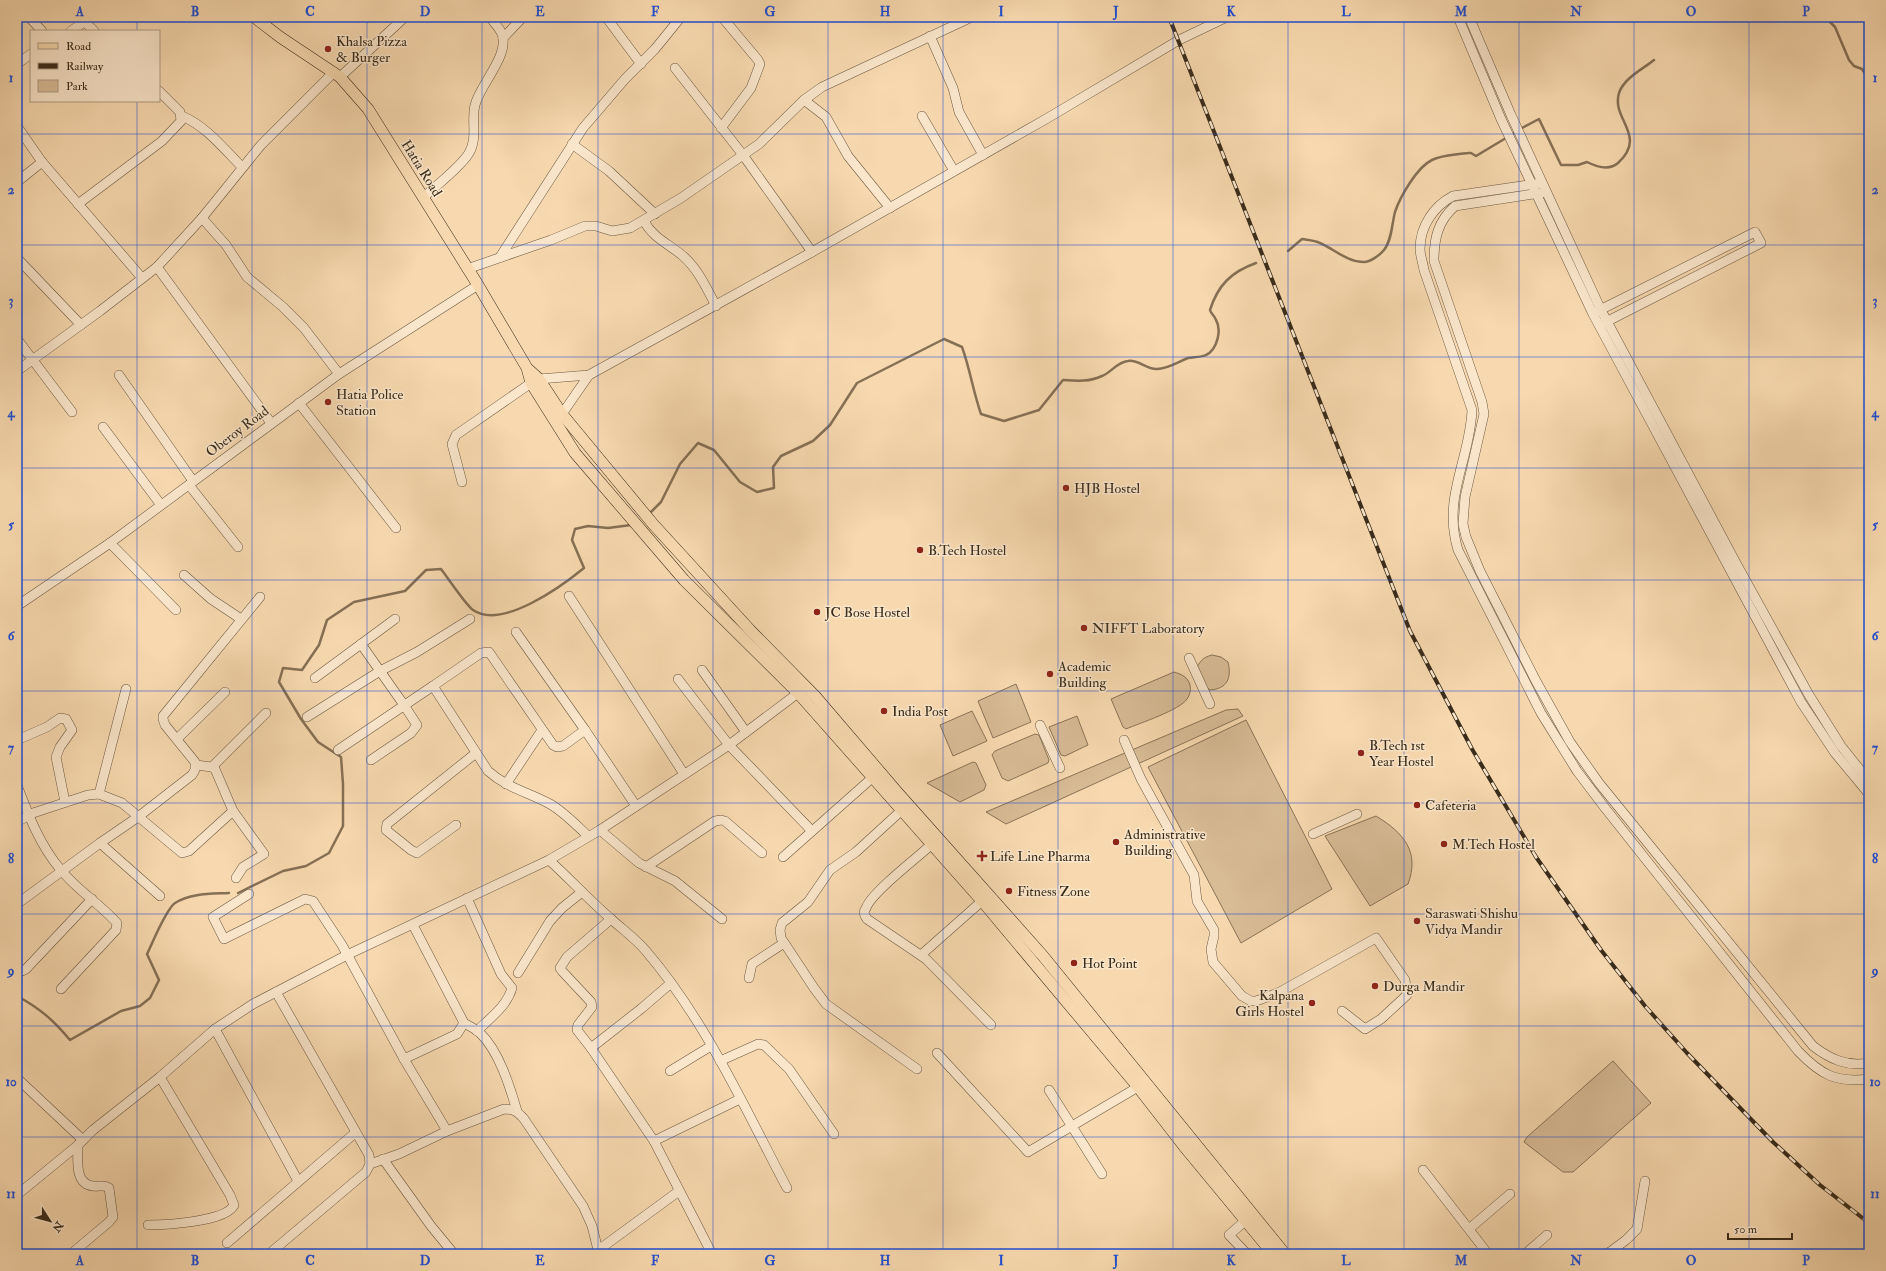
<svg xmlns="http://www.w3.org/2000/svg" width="1886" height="1271" font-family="'IM FELL Double Pica',serif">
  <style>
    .green { fill: #d8bc96; stroke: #887458 }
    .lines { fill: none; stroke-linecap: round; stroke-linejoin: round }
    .stream { stroke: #857056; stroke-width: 2.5 }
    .minor-casing { stroke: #695740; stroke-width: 10 }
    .major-casing { stroke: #392c1b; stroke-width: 12 }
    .minor { stroke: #fae6cb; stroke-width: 9 }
    .major { stroke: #f8d9af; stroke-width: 11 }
    .rail-casing { stroke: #392c1b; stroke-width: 4 }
    .rail { stroke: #fae6cb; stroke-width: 2.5; stroke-dasharray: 8; stroke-linecap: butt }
    .grid { fill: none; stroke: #1d4ed8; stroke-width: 1; stroke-opacity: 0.55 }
    .poi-dot { fill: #8f2418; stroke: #fae6cb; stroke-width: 1.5 }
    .labels { text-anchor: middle; stroke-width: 3; stroke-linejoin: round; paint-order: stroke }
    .poi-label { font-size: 14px; fill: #392c1b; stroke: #fae6cb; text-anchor: start }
    .street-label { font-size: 14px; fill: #392c1b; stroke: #fae6cb }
    .neatline { fill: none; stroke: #1d4ed8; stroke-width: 1.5 }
    .grid-label { font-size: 13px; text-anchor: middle; font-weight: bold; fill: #1d4ed8 }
  </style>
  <rect width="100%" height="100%" fill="#f8d9af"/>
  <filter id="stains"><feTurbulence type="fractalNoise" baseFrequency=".005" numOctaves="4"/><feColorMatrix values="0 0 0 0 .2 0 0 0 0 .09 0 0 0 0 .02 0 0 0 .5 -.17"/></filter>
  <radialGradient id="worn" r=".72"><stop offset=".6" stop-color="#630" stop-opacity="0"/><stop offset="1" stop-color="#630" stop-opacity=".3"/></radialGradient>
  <!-- green -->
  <g class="green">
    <path d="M1212 655 1221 657 1228 662C1232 678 1227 689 1210 690L1205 686 1197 667C1201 660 1204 657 1212 655Z"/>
    <path d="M1174 672C1181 674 1188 677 1190 685 1191 689 1190 695 1187 699 1180 710 1140 723 1126 729L1123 727 1111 699Z"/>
    <polygon points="1016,684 1031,722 993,738 978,701"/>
    <polygon points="1238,709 1243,716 1006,824 986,812 1226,710"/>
    <polygon points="972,711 987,741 953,756 940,725"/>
    <polygon points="1077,716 1088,745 1065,756 1061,755 1049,727"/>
    <polygon points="1246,720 1332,889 1241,943 1148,767"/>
    <polygon points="1035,734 1039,735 1049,760 1048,763 1008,781 1002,778 992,755 995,751"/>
    <polygon points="973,762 976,763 986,785 984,790 960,802 927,783"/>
    <path d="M1376 816C1404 833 1420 852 1408 884L1370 906 1325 836Z"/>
    <polygon points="1613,1061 1651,1103 1573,1172 1563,1172 1524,1142 1527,1137"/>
  </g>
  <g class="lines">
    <!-- stream -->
    <g class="stream">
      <polyline points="1825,17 1835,27 1849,60 1854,66 1862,69 1869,80"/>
      <path d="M1520 129 1539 119 1561 165H1578L1587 162C1597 167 1609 171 1618 163 1648 135 1611 120 1619 93 1624 78 1643 69 1654 60"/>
      <path d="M1288 251 1302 239C1307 240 1314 240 1320 243 1334 249 1347 262 1364 262 1370 262 1380 255 1384 250 1392 240 1392 223 1395 212 1400 197 1417 167 1432 160 1443 155 1458 154 1471 153L1476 156 1516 132"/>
      <path d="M649 514 661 502 680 464 698 443 714 450 740 482 757 492 774 488 773 467 781 456 813 441 830 425 857 383 944 339 962 347C970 369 973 391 981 414L1004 421 1039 410 1063 380C1077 381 1089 382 1102 376 1112 372 1117 362 1128 361 1138 359 1147 370 1157 369 1168 369 1178 362 1188 358 1194 357 1202 357 1206 355 1217 350 1222 330 1216 320 1215 316 1211 314 1210 310 1218 285 1231 272 1256 263"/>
      <path d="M238 893 283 871 306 866 329 853 343 826V784L341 757 318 742 301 719 279 682 283 668 302 670 319 645 327 620 354 602 405 591 426 570 441 569C448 578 466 605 473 610 502 630 562 586 584 568L572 540 575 529 588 526 608 528 631 525"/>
      <path d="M17 996C41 1009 53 1020 70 1040L121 1011 140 1006 150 998 159 980 147 954C152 944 166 909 175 903 191 893 211 894 229 893"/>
    </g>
    <!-- minor casing -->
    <g class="minor-casing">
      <g id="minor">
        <polyline points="29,17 42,31"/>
        <polyline points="606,17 641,64"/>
        <polyline points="1458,17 1501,119 1593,314 1801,702 1835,753 1869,794"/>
        <polyline points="1469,17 1511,115 1601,310 1736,563 1809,695 1841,746 1869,781"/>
        <polyline points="85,22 94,31"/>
        <polyline points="71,31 91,17"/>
        <polyline points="930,36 953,88 959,112 983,155"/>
        <polyline points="503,38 523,17"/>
        <polyline points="17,64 31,54"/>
        <polyline points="675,68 743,155 812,252"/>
        <polyline points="340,77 405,17"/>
        <polyline points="804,100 826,117 848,156 890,208"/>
        <path d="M182 116C206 126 224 149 242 167"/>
        <polyline points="922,116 954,171"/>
        <polyline points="17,126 42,162 142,278"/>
        <polyline points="721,128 751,88 760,64 758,60 722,17"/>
        <polyline points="572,144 609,171 655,214"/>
        <polyline points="17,182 42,162"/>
        <path d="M1542 183 1453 196C1434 206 1420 226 1420 249 1420 255 1423 263 1424 270L1472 410C1470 460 1442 497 1458 550L1541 713 1577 771 1605 808 1798 1051C1821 1075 1836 1083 1869 1079"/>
        <path d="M1546 192 1455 206C1438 221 1434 238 1434 261L1482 402 1484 414 1465 497 1463 524 1466 537 1480 571 1536 681 1570 742 1599 783 1813 1046C1830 1059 1847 1067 1869 1063"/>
        <path d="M423 198C435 186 461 167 469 153 478 138 471 121 475 105 480 84 512 53 501 32 498 26 493 22 490 17"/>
        <polyline points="78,204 162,141 181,121 180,112 159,91"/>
        <polyline points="202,218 226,245 247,277 283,307 304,328 339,374"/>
        <path d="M644 221C653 238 669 244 683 256 698 269 707 289 716 306"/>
        <polyline points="500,257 583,128 625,79 655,49 681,17"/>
        <polyline points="17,258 81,325"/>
        <polyline points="157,267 271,423"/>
        <polyline points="467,269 551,240 585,226 596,226 612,231 630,228 681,198 759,144 804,100 822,87 972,17"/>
        <polyline points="1596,312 1755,232 1761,243 1602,324"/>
        <polyline points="17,339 72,412"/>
        <polyline points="17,371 100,311 157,267 202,218 261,145 334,72"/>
        <polyline points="119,375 193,481"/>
        <polyline points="299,403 396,528"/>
        <polyline points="558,417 562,414 589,375"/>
        <polyline points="103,427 161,505"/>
        <polyline points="462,482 452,444 456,435 531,383 539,379 589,375 812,252 1046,119 1179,40 1227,17"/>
        <polyline points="189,485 238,547"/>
        <polyline points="110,543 176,610"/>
        <polyline points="184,575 211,599 241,619"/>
        <polyline points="569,596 684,774"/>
        <polyline points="17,606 110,543 339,374 478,285"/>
        <polyline points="516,632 585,730 636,806"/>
        <polyline points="361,644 404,705 417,725 411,733 371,760"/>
        <polyline points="1189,658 1210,704"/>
        <polyline points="702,670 746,732"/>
        <polyline points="315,678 395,619"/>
        <polyline points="678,679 729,745 812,831"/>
        <polyline points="307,717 380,671 417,652 470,619"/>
        <polyline points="1040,725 1060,768"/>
        <path d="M585 730 563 746 557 747 553 745 489 652 481 653 433 686 488 771C507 788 528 792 550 804 564 812 576 825 588 836"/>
        <polyline points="177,739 225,692"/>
        <polyline points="17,740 47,727 60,718 66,719 72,730 60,747 56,757 65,802"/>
        <polyline points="1124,740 1141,779 1194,875 1197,901 1214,930 1214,936 1211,949 1213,962 1242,996 1251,1001 1256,1001 1278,993 1376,938 1405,980 1407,995 1381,1019 1365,1029 1342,1011"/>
        <polyline points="338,750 433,686"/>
        <polyline points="196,765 212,767 215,769 233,811 264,854 243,867 236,878"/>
        <polyline points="212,767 266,713"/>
        <polyline points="506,784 542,730"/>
        <path d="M17 785C28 814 40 846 61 870 77 890 100 904 117 923L116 930 61 989"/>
        <polyline points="99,794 126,689"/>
        <polyline points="902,810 856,852 830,870 808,902 782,923 780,930 781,938 814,988 826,1004 917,1069"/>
        <polyline points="17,822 33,813 88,795 99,794 122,803 182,853 189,851 233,811"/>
        <polyline points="456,825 417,853 411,850 386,830 387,824 476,753"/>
        <polyline points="600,830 639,863 675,881 722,919"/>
        <polyline points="1313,834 1357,814"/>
        <polyline points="100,843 160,896"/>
        <path d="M932 844C917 858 872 892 866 908 863 912 864 915 867 919L926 959 991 1025"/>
        <polyline points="783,857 872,778"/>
        <path d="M549 860C570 879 589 900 610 918 622 929 636 939 646 951 706 1021 744 1107 787 1188"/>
        <polyline points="646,867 715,821 721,820 725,821 762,853"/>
        <polyline points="249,894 213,917 224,939 305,899 313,901 342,945 404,1059 447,1131"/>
        <path d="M467 898 501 974 512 988C507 1006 490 1018 477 1031"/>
        <polyline points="17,904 100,843 138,817 192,775 195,770 195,762 165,725 163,719 163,716 260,597"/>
        <polyline points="611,919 567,957 560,968 562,971 591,1002 592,1007 578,1025 577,1030 591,1048 654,1141 712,1254"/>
        <polyline points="921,955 982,901"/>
        <polyline points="17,970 22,971 26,969 92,899"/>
        <polyline points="518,973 550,921 562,908 582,892"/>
        <polyline points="749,978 752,964 784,943"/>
        <path d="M464 1023C469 1026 476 1029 480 1033 499 1051 510 1087 517 1111"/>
        <polyline points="215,1029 298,1181"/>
        <polyline points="591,1048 642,1008 671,983"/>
        <polyline points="937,1053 1028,1152 1138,1087"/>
        <polyline points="404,1059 457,1034 464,1023 413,925"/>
        <polyline points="720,1061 758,1044 764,1045 789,1069 834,1134"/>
        <polyline points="670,1071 711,1046"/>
        <polyline points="19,1080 83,1140"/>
        <polyline points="1049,1090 1102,1174"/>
        <polyline points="654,1141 740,1099"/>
        <polyline points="383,1159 431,1226 454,1254"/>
        <path d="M370 1164 399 1154 447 1131 504 1109C514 1109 518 1112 524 1119L583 1206 592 1226 598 1250"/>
        <polyline points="1423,1170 1488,1254"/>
        <polyline points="17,1195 78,1145"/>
        <polyline points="1245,1221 1229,1235 1247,1254"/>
        <path d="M148 1225C164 1225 226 1222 234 1205L230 1195 160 1077"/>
        <polyline points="1469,1229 1510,1194"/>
        <polyline points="227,1243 355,1133"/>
        <path d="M71 1254 109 1222 113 1217 109 1188C104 1184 99 1187 93 1186 74 1184 78 1159 78 1145L93 1130 160 1077 215 1029 253 1004 347 955 549 860 600 830 729 745 802 690"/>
        <polyline points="269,1254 366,1172 370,1164 369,1155 276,992"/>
        <polyline points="593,1254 679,1191"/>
        <polyline points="1525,1254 1547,1235"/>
        <polyline points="1607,1254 1626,1240 1637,1229 1645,1181"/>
      </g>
    </g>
    <!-- major casing -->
    <g class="major-casing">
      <g id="major">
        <polyline points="254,17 280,37 340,77 368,109 478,285 527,368 531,383 575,453 684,580 798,693 982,901 1138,1087 1187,1150 1273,1254"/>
        <polyline points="528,369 539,379 562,414 653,524 750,630 815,696 898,793 1043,956 1285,1254"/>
      </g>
    </g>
    <!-- minor -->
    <use href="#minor" class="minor"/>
    <!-- major -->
    <use href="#major" class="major"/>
    <!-- rail casing -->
    <g class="rail-casing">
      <polyline id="rail" points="1169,17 1410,631 1472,749 1536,857 1601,950 1645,1006 1687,1053 1773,1142 1820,1185 1869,1223"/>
    </g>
    <!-- rail -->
    <use href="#rail" class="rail"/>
  </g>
  <!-- grid -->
  <path class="grid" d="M137 17V31M252 17V1254M367 17V1254M482 17V1254M598 17V1254M713 17V1254M828 17V1254M943 17V1254M1058 17V1254M1173 17V1254M1288 17V1254M1404 17V1254M1519 17V1254M1634 17V1254M1749 17V1254M137 101V1254M17 134H1869M17 245H1869M17 357H1869M17 468H1869M17 580H1869M17 691H1869M17 803H1869M17 914H1869M17 1026H1869M17 1137H1869"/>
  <!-- markers -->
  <g class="poi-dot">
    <circle cx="328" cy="49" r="4"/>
    <circle cx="328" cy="402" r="4"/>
    <circle cx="1066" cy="488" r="4"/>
    <circle cx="920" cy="550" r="4"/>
    <circle cx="817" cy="612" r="4"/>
    <circle cx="1084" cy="628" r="4"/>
    <circle cx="1050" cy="674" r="4"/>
    <circle cx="884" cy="711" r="4"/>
    <circle cx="1361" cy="753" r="4"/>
    <circle cx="1417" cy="805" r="4"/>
    <circle cx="1116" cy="842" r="4"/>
    <circle cx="1444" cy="844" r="4"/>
    <path d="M980 850h4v4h4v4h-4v4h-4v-4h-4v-4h4z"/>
    <circle cx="1009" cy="891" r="4"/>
    <circle cx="1417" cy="921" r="4"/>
    <circle cx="1074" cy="963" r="4"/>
    <circle cx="1375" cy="986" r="4"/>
    <circle cx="1312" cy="1003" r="4"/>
  </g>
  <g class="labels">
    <!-- poi labels -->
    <g class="poi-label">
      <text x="336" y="46">Khalsa Pizza<tspan x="336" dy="16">&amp; Burger</tspan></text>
      <text x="336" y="399">Hatia Police<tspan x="336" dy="16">Station</tspan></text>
      <text x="1074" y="493">HJB Hostel</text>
      <text x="928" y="555">B.Tech Hostel</text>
      <text x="825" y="617">JC Bose Hostel</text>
      <text x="1092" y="633">NIFFT Laboratory</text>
      <text x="1058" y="671">Academic<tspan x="1058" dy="16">Building</tspan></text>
      <text x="892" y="716">India Post</text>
      <text x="1369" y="750">B.Tech 1st<tspan x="1369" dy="16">Year Hostel</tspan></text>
      <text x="1425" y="810">Cafeteria</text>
      <text x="1124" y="839">Administrative<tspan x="1124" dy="16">Building</tspan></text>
      <text x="1452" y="849">M.Tech Hostel</text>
      <text x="990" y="861">Life Line Pharma</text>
      <text x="1017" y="896">Fitness Zone</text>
      <text x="1425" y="918">Saraswati Shishu<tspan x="1425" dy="16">Vidya Mandir</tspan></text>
      <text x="1082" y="968">Hot Point</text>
      <text x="1383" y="991">Durga Mandir</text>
      <text x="1304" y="1000" text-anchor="end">Kalpana<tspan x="1304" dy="16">Girls Hostel</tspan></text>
    </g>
    <!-- street labels -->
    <g class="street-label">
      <text transform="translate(422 168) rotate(58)" y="5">Hatia Road</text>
      <text transform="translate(237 431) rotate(-37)" y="5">Oberoy Road</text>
    </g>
  </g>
  <!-- margin -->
  <rect width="1886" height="1271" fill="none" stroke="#f8d9af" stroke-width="44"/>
  <!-- legend -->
  <rect x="30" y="30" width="130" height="72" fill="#fae6cb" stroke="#ad9c85"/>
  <rect x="38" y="43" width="20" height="6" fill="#f8d9af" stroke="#ad9c85"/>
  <text x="66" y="50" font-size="12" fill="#392c1b">Road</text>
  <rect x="38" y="63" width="20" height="6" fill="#392c1b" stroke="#ad9c85"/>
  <text x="66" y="70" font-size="12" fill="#392c1b">Railway</text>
  <rect x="38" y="80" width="20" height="12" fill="#d8bc96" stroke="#ad9c85"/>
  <text x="66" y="90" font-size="12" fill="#392c1b">Park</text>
  <!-- north arrow -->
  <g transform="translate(50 1221) rotate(126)" stroke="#fae6cb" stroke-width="3" paint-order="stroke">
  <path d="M0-3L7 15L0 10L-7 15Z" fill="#392c1b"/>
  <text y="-6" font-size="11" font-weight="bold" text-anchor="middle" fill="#392c1b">N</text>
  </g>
  <!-- scale -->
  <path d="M1728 1233v6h64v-6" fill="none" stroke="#392c1b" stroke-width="2"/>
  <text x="1734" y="1233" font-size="12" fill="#392c1b" stroke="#fae6cb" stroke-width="3" paint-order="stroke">50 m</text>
  <rect x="22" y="22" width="1842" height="1227" class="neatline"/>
  <g class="grid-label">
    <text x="80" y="16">A</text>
    <text x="195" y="16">B</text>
    <text x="310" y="16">C</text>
    <text x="425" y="16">D</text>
    <text x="540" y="16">E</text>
    <text x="655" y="16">F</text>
    <text x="770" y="16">G</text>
    <text x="885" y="16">H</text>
    <text x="1001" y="16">I</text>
    <text x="1116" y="16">J</text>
    <text x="1231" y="16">K</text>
    <text x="1346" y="16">L</text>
    <text x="1461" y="16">M</text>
    <text x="1576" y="16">N</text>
    <text x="1691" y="16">O</text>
    <text x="1806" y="16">P</text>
    <text x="11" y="82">1</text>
    <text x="1875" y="82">1</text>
    <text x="11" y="194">2</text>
    <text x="1875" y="194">2</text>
    <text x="11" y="305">3</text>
    <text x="1875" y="305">3</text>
    <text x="11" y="417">4</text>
    <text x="1875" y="417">4</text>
    <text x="11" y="529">5</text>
    <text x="1875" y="529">5</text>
    <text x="11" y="640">6</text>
    <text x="1875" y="640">6</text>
    <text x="11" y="752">7</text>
    <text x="1875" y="752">7</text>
    <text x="11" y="863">8</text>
    <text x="1875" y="863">8</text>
    <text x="11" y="975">9</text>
    <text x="1875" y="975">9</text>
    <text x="11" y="1086">10</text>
    <text x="1875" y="1086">10</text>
    <text x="11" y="1198">11</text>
    <text x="1875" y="1198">11</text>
    <text x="80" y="1265">A</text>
    <text x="195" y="1265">B</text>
    <text x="310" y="1265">C</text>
    <text x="425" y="1265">D</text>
    <text x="540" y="1265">E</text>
    <text x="655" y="1265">F</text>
    <text x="770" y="1265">G</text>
    <text x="885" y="1265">H</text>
    <text x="1001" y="1265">I</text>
    <text x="1116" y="1265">J</text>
    <text x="1231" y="1265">K</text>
    <text x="1346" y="1265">L</text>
    <text x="1461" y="1265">M</text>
    <text x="1576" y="1265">N</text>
    <text x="1691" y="1265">O</text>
    <text x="1806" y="1265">P</text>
  </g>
  <rect width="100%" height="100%" filter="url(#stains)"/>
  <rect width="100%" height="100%" fill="url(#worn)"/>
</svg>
